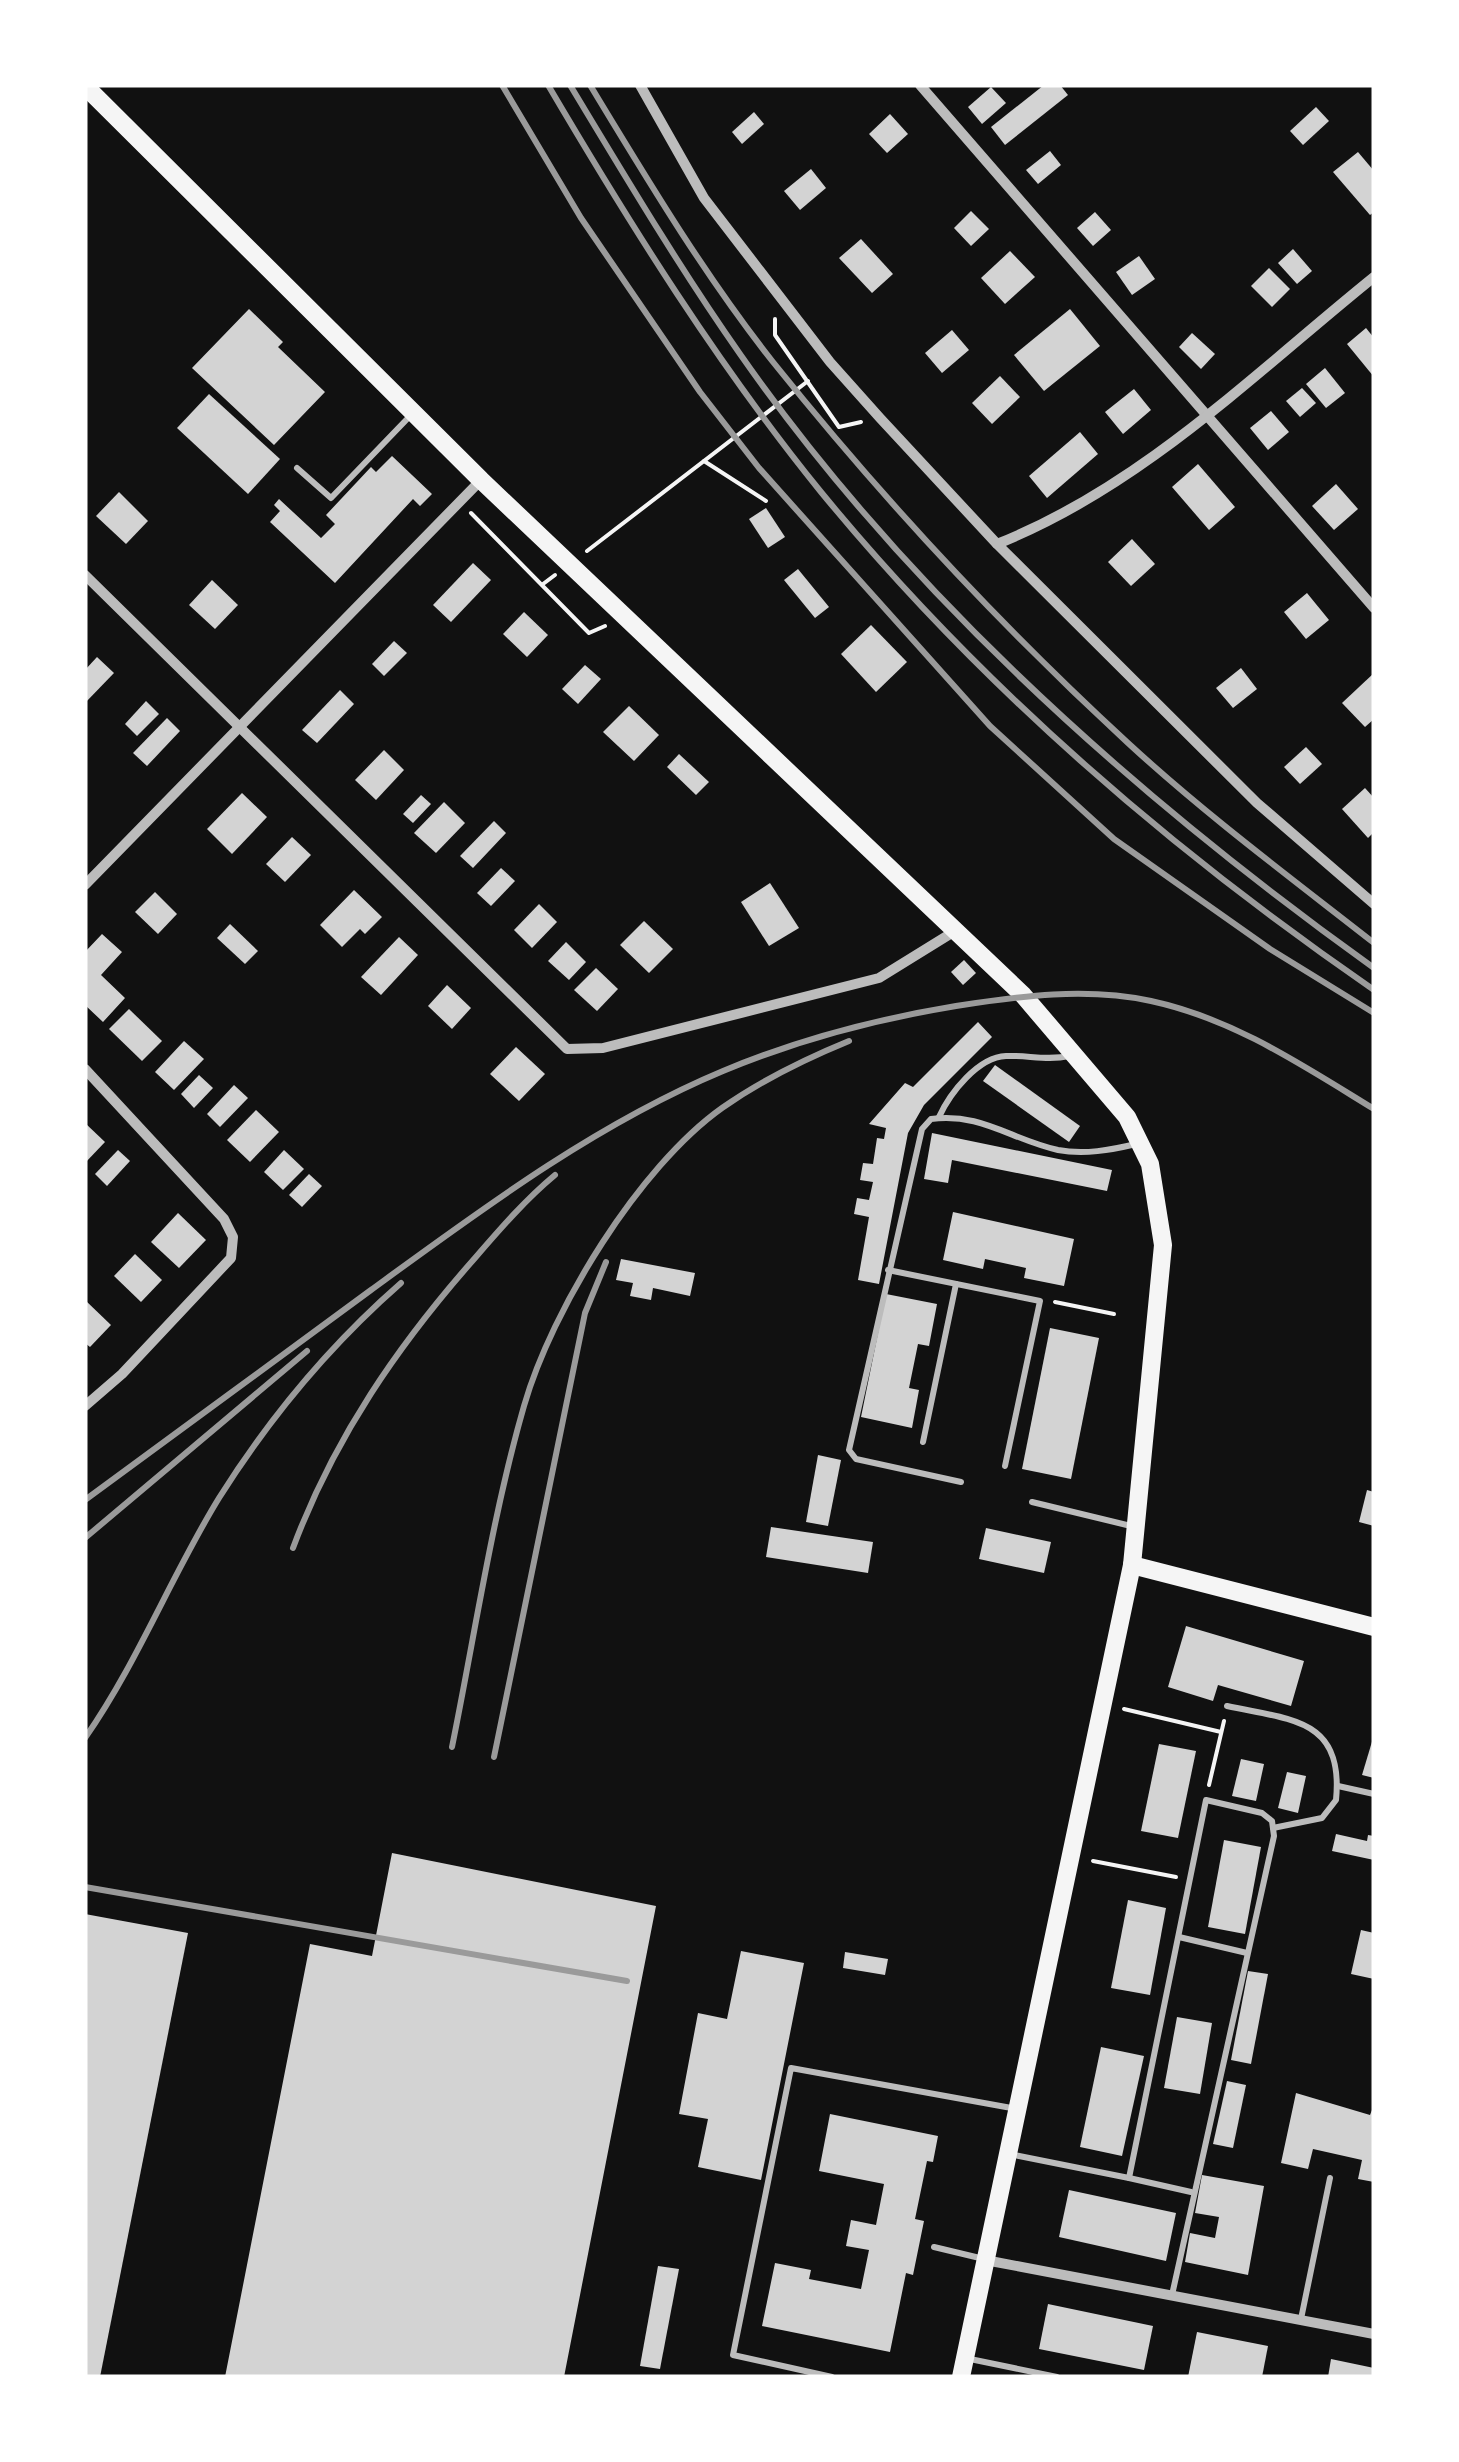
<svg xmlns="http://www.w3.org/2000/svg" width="1459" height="2462" font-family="Barlow,sans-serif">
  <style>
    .building { fill: #d3d3d3 }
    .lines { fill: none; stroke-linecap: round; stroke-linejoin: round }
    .path { stroke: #f5f5f5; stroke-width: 4 }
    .service { stroke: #bcbcbc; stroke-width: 6 }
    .minor { stroke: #bcbcbc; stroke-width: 10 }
    .primary { stroke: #f5f5f5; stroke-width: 18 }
    .rail { stroke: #9a9a9a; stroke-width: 6 }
  </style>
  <rect width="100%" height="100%" fill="#111"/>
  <!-- building -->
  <g class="building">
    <polygon points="1044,85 1060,85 1068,95 1005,145 991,127"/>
    <polygon points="991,87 1006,103 982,124 968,107"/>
    <polygon points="1316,107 1329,121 1303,145 1290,131"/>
    <polygon points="754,112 764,124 742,144 732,132"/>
    <polygon points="890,114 908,134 887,153 869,134"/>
    <polygon points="1050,151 1061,165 1038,184 1026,170"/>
    <polygon points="1358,152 1374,171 1374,212 1370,215 1333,172"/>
    <polygon points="811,169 826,188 800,210 784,191"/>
    <polygon points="971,211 989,229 971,246 954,228"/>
    <polygon points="1095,212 1111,230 1093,246 1077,228"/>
    <polygon points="861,239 893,274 872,293 839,258"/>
    <polygon points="1293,249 1312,271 1297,284 1278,263"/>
    <polygon points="1010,251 1035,277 1005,304 981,278"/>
    <polygon points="1139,256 1155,279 1132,295 1116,272"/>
    <polygon points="1269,268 1290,289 1272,307 1251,286"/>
    <polygon points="249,309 283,342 278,347 325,392 274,445 192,368"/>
    <polygon points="1070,309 1100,346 1044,391 1014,355"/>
    <polygon points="1366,328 1374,338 1374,377 1347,344"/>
    <polygon points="952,330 969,350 942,373 925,353"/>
    <polygon points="1192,333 1215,354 1201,369 1179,347"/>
    <polygon points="1325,368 1345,393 1326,408 1306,384"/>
    <polygon points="1000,376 1020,397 992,424 972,403"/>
    <polygon points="1302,388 1316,403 1300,417 1286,401"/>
    <polygon points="1134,389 1151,410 1123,434 1105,412"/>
    <polygon points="209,394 280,459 248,494 177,428"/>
    <polygon points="1271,411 1289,432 1268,450 1250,428"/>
    <polygon points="1080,432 1098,454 1047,498 1029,476"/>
    <polygon points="392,456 432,494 420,506 413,499 335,583 270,522 280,511 274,505 279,499 321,538 335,524 326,515 371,467 376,472"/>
    <polygon points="1198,464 1235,507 1209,530 1172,487"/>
    <polygon points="1336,484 1358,509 1334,530 1312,506"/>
    <polygon points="119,492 148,521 126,544 96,516"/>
    <polygon points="766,508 785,537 768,548 749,519"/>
    <polygon points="1132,539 1155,564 1131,586 1108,562"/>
    <polygon points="473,563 491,580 451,622 433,605"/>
    <polygon points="798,569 829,607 815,618 784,580"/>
    <polygon points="212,580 238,605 215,629 189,605"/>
    <polygon points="1307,593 1329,620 1306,639 1284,612"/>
    <polygon points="524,612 548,635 527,657 503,634"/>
    <polygon points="871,625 907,662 876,692 841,654"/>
    <polygon points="394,641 407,653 384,676 372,664"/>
    <polygon points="97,657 114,673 85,703 85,670"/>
    <polygon points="585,665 601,679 578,704 562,689"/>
    <polygon points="1241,668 1257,689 1233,708 1216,688"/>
    <polygon points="1374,673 1374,719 1365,727 1342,703"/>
    <polygon points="340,690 354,704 317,743 302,730"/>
    <polygon points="146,701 159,714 137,736 125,724"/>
    <polygon points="629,706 659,735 634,761 603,732"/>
    <polygon points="167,718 180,731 147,766 133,753"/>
    <polygon points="1306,747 1322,764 1300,784 1284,767"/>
    <polygon points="384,750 404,770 376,800 355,780"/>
    <polygon points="679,754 709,782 696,795 667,767"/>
    <polygon points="1365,788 1374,798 1374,832 1368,838 1342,809"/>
    <polygon points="242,793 267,817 232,854 207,829"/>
    <polygon points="421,795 431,804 413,823 403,814"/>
    <polygon points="444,802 465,823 436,853 414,833"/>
    <polygon points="494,821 506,833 473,868 460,856"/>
    <polygon points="292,837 311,855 285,882 266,864"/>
    <polygon points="501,868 515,881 491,906 477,893"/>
    <polygon points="770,883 799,928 769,946 741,902"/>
    <polygon points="354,890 382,917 365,934 360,929 342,947 320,925"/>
    <polygon points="155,892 177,914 158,934 135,912"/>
    <polygon points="539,904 557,922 532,948 514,930"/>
    <polygon points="644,921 673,949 649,973 620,945"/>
    <polygon points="230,924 258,951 245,964 217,938"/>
    <polygon points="102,934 122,952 101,975 125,998 103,1022 85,1005 85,952"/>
    <polygon points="399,937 418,955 381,995 361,977"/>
    <polygon points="566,942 586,962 569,980 548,961"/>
    <polygon points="964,960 976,973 963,985 951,972"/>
    <polygon points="596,968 618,989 597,1011 574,990"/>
    <polygon points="447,985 471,1008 452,1029 428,1006"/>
    <polygon points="129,1009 162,1041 142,1061 109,1029"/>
    <polygon points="978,1022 992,1037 924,1105 908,1133 879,1284 858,1280 869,1217 854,1214 857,1198 869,1200 873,1182 860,1180 863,1163 873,1164 877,1138 884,1139 886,1128 869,1124 905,1083 913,1087"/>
    <polygon points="184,1041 204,1059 174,1090 155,1072"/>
    <polygon points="516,1047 545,1074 519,1101 490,1074"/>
    <polygon points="995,1065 1080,1126 1069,1142 983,1081"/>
    <polygon points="199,1075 213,1088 194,1108 181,1094"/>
    <polygon points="234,1085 248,1098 220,1127 207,1114"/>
    <polygon points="256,1110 279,1132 250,1162 227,1140"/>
    <polygon points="85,1123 105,1142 85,1163"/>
    <polygon points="932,1133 1112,1170 1107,1191 952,1160 948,1183 924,1179"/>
    <polygon points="118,1150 130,1161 107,1186 95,1174"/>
    <polygon points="284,1150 304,1169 283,1190 264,1172"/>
    <polygon points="309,1174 322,1186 302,1207 289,1195"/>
    <polygon points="953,1212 1074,1239 1064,1286 1024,1278 1026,1268 985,1259 983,1269 943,1260"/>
    <polygon points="178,1213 206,1240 179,1268 151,1242"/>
    <polygon points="135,1254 162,1280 141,1302 114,1276"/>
    <polygon points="621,1259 695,1273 690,1296 653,1288 651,1300 630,1296 633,1283 616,1280"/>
    <polygon points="886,1294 937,1304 929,1346 918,1344 909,1388 919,1390 912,1428 861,1417"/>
    <polygon points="85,1300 111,1325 90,1347 85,1343"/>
    <polygon points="1050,1328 1099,1338 1071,1479 1022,1469"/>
    <polygon points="818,1455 841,1460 828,1526 806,1522"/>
    <polygon points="1367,1490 1374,1492 1374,1526 1359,1522"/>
    <polygon points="771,1527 873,1542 868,1573 766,1557"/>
    <polygon points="986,1528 1051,1542 1044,1573 979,1559"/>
    <polygon points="1186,1626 1304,1661 1291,1706 1218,1685 1213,1701 1168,1687"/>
    <polygon points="1374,1735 1374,1778 1362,1775"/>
    <polygon points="1159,1744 1196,1751 1178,1838 1141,1831"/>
    <polygon points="1241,1759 1264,1764 1256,1801 1232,1796"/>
    <polygon points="1287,1772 1306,1776 1298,1813 1278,1808"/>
    <polygon points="1336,1834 1367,1841 1368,1835 1374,1836 1374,1860 1332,1851"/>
    <polygon points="1224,1840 1261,1847 1245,1934 1208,1927"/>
    <polygon points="392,1853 656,1906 564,2377 225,2377 310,1944 372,1956"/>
    <polygon points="1128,1900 1166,1908 1150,1995 1111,1988"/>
    <polygon points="85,1914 188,1933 100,2377 85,2377"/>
    <polygon points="1361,1930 1374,1933 1374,1979 1351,1974"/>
    <polygon points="741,1951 804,1963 761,2180 698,2167 708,2119 679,2114 698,2013 727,2019"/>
    <polygon points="845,1952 888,1959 885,1975 843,1968"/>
    <polygon points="1248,1971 1268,1974 1251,2064 1231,2060"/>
    <polygon points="1177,2017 1212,2023 1200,2094 1164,2088"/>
    <polygon points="1101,2047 1144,2056 1122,2156 1080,2147"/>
    <polygon points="1227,2081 1246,2085 1233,2148 1213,2144"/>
    <polygon points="1296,2093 1370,2115 1374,2105 1374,2182 1358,2179 1362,2160 1313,2149 1308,2169 1281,2163"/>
    <polygon points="830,2114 938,2136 933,2162 927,2161 915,2219 924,2221 913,2275 906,2273 890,2352 762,2326 775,2263 811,2270 809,2279 861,2289 869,2250 846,2246 851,2220 876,2225 884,2184 819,2171"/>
    <polygon points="1202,2175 1264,2186 1248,2275 1185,2262 1190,2233 1215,2238 1219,2217 1195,2213"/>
    <polygon points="1069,2190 1176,2213 1166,2261 1059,2237"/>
    <polygon points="658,2266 679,2269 660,2369 640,2366"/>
    <polygon points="1048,2304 1153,2326 1144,2370 1039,2349"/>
    <polygon points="1197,2332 1268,2346 1262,2377 1188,2377"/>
    <polygon points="1331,2359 1374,2368 1374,2377 1328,2377"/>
  </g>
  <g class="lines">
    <!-- path -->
    <g class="path">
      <polyline points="775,319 775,335 839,427 861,422"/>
      <polyline points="704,461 766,501"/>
      <polyline points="471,513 589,633 605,626"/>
      <polyline points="587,551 808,381"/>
      <polyline points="543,584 555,575"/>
      <polyline points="1055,1302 1114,1314"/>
      <polyline points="1124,1709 1221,1732"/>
      <polyline points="1209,1785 1224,1721"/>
      <polyline points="1093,1861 1176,1877"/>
    </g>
    <!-- service -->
    <g class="service">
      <polyline points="297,468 331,498 410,416"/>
      <path d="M939 1117C950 1093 978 1057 1006 1056 1027 1055 1048 1061 1069 1056"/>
      <polyline points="888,1270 1040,1301 1005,1466"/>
      <polyline points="923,1442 956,1284"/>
      <path d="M961 1482 856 1459 849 1450 922 1129 931 1119C980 1112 1012 1140 1058 1150 1084 1155 1111 1150 1136 1144"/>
      <polyline points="1032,1502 1135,1527"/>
      <path d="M1227 1706C1291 1720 1344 1718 1336 1800L1322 1818 1273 1828"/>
      <polyline points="1338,1786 1374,1794"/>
      <polyline points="1179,1937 1247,1953"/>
      <polyline points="1009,2154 1129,2178 1206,1800 1262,1813 1272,1821 1274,1836 1172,2295"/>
      <polyline points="1129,2178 1191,2192"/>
      <polyline points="934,2247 984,2259"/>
      <polyline points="1301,2319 1330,2178"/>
      <polyline points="970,2359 1057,2377"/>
      <polyline points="832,2377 733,2355 791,2068 1017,2109"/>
    </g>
    <!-- minor -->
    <g class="minor">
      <polyline points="640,85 704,198 830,362 880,418 997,544 1257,803 1374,904"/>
      <polyline points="920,85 1374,608"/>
      <path d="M997 544C1141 487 1255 373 1374 277"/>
      <polyline points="85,575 567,1049 603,1048 879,978 955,931"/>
      <polyline points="85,885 481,480"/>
      <polyline points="85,1069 224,1219 233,1237 231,1258 122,1374 85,1406"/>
      <polyline points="985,2260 1374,2334"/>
    </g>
    <!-- primary -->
    <g class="primary">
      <polyline points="85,86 481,480 1023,995 1127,1117 1150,1164 1163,1245 1132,1565 961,2377"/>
      <polyline points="1132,1565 1374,1627"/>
    </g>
    <!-- rail -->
    <g class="rail">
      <polyline points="502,85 581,218 700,392 759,468 990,726 1114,839 1270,949 1374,1013"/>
      <path d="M548 85C631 226 718 365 821 492 980 686 1168 848 1374 990"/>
      <path d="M570 85C625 176 679 267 740 354 908 595 1137 798 1374 968"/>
      <path d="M590 85C647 179 705 276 773 362 881 497 1001 626 1128 743 1205 814 1291 878 1374 943"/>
      <path d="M85 1500C180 1430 276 1360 371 1290 482 1209 596 1124 723 1071 797 1040 877 1019 956 1006 1020 996 1086 987 1151 1001 1234 1019 1302 1065 1374 1109"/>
      <polyline points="85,1538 307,1351"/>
      <path d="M293 1548C334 1438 398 1345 475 1258 500 1229 526 1199 555 1175"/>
      <path d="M85 1738C138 1662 171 1576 219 1498 270 1417 329 1346 401 1283"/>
      <path d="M452 1747C475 1634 492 1517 524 1406 552 1309 639 1167 722 1108 762 1080 805 1059 849 1041"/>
      <polyline points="494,1757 585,1313 606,1262"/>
      <polyline points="85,1887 627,1981"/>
    </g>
  </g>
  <!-- border -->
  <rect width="1459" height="2462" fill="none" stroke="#ffffff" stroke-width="175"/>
</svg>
